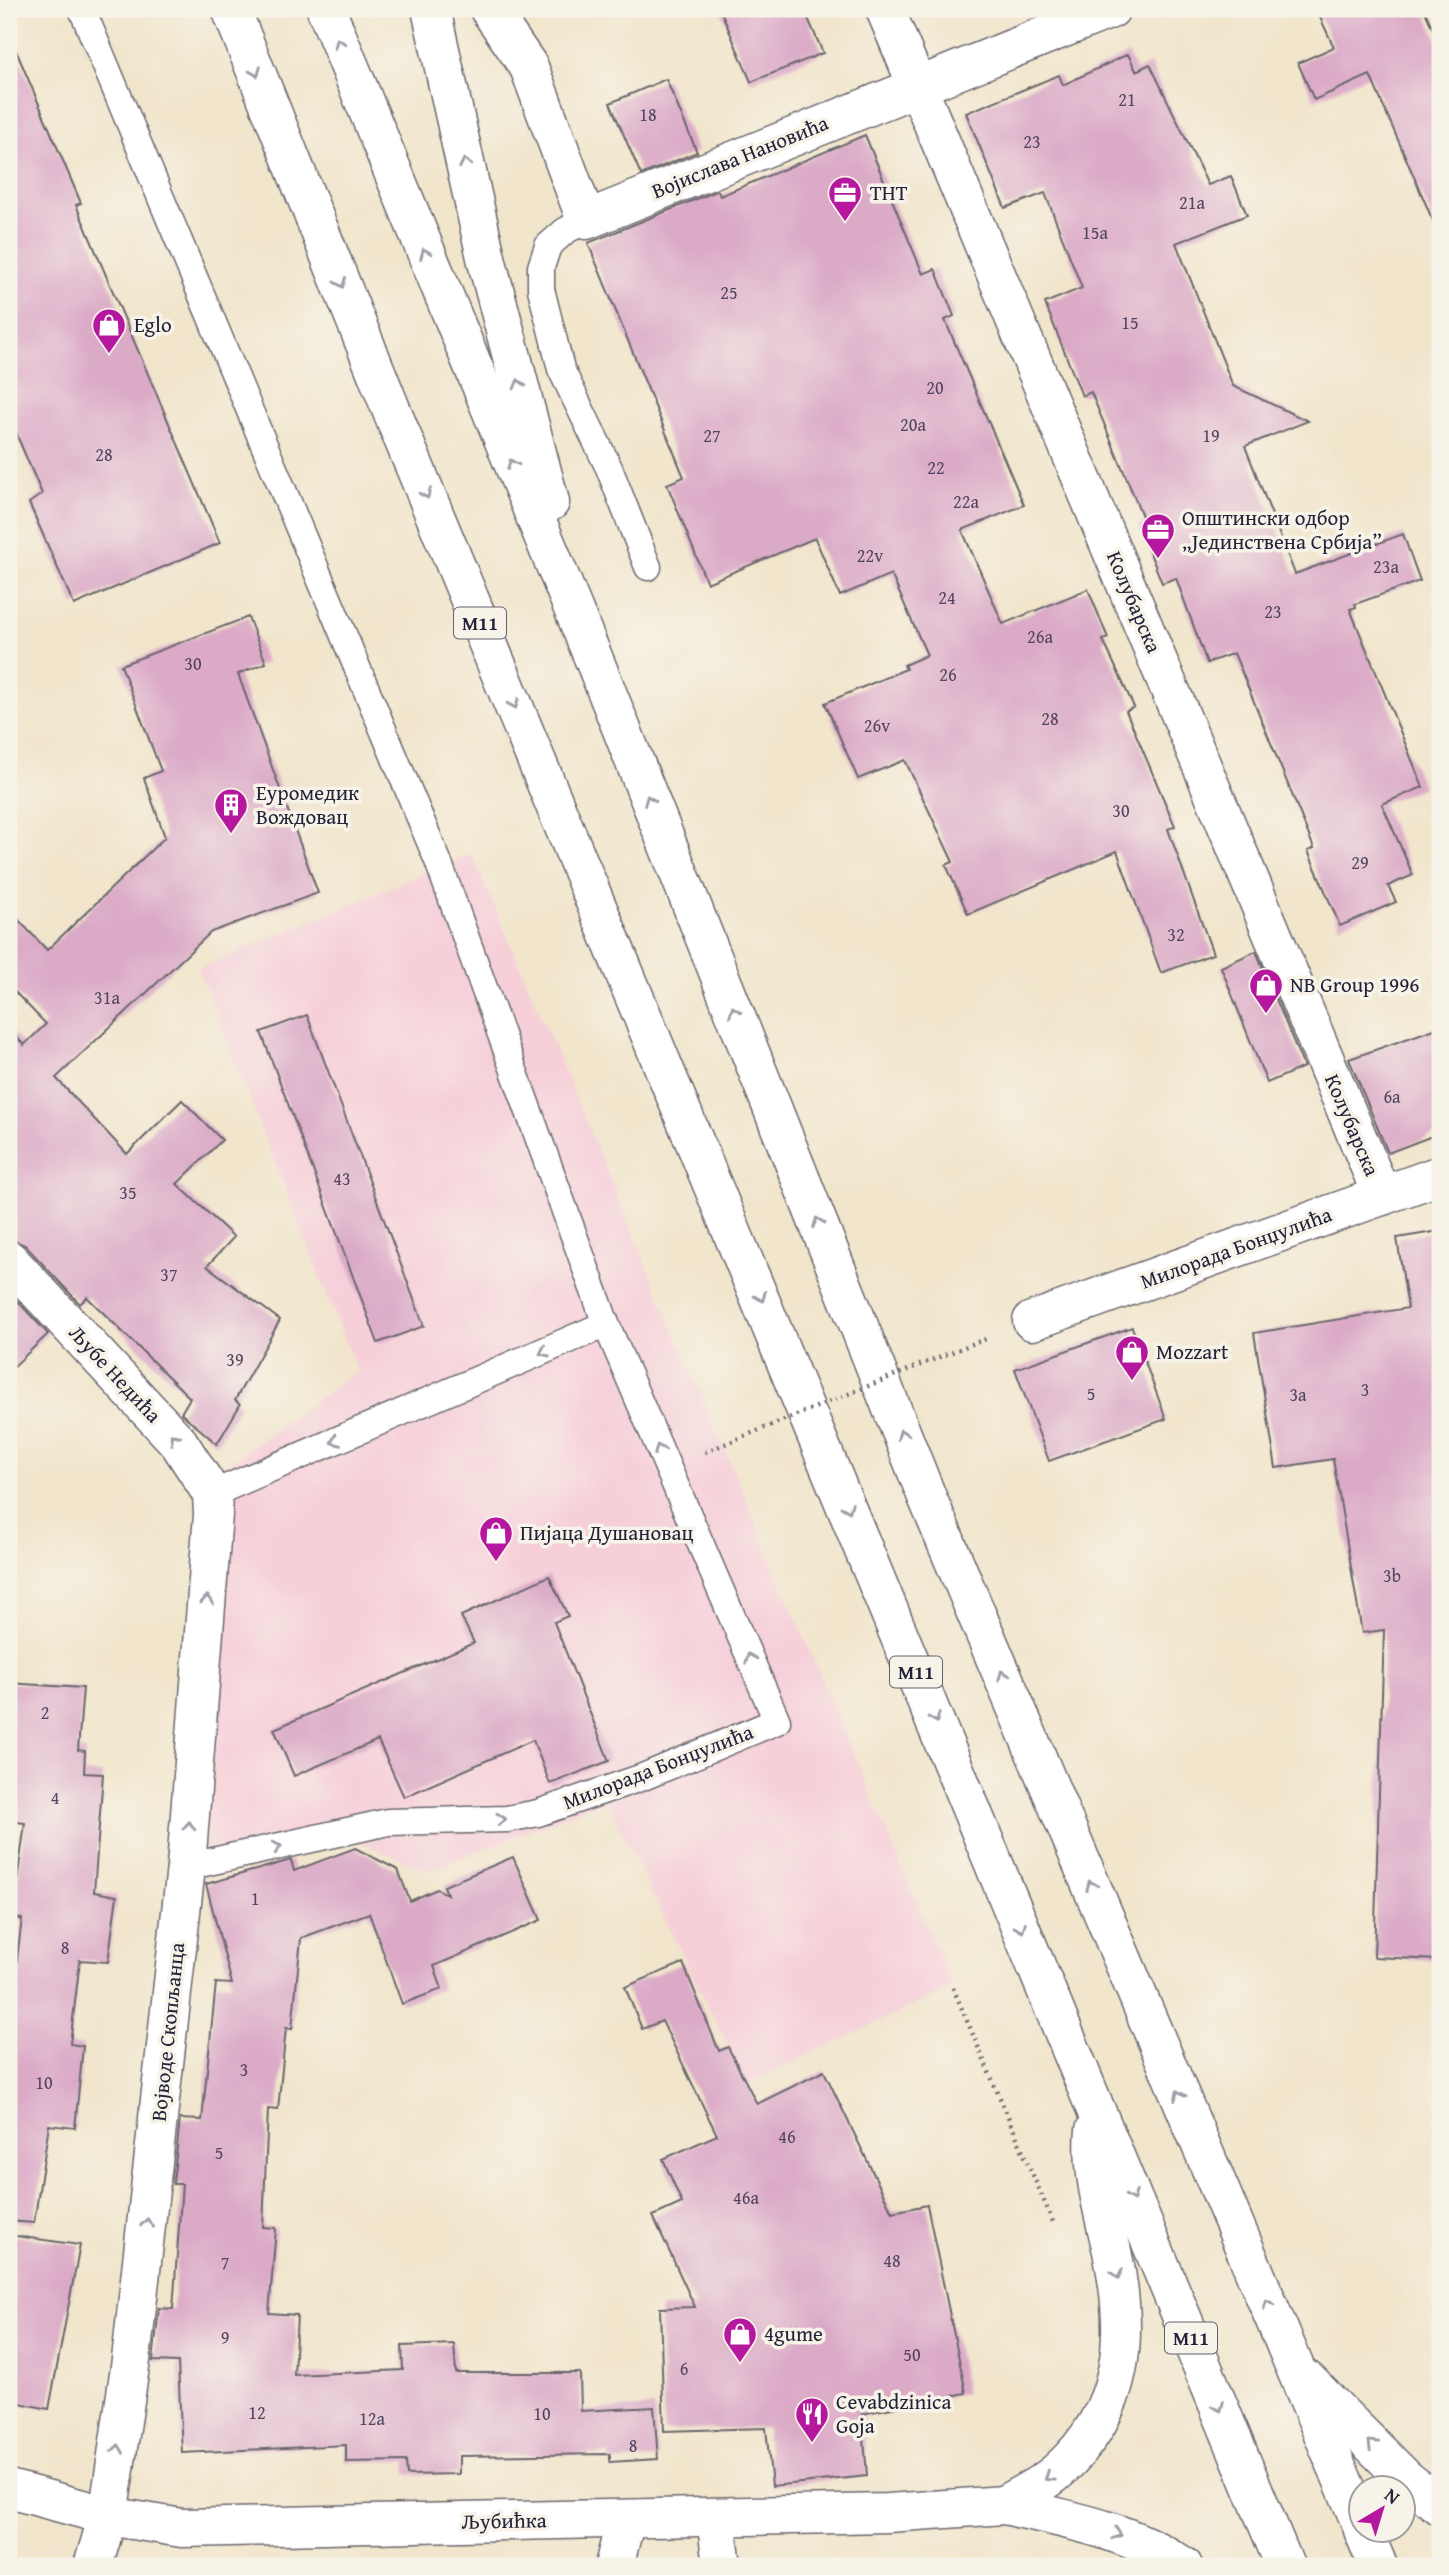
<svg xmlns="http://www.w3.org/2000/svg" width="1449" height="2575" font-family="'Gentium Book Plus',serif">
  <style>
    .built { fill: #f6cfd9 }
    .building { fill: #dbaac7 }
    .lines { fill: none; stroke-linecap: round; stroke-linejoin: round }
    .service-casing { stroke: #6a666d; stroke-width: 29 }
    .minor-casing { stroke: #6a666d; stroke-width: 41 }
    .tertiary-casing { stroke: #6a666d; stroke-width: 41 }
    .trunk-casing { stroke: #6a666d; stroke-width: 41 }
    .path { stroke: #6a666d; stroke-width: 4.5; stroke-dasharray: 2 5; stroke-linecap: butt }
    .service { stroke: #fff; stroke-width: 26 }
    .minor { stroke: #fff; stroke-width: 38 }
    .tertiary { stroke: #fff; stroke-width: 38 }
    .trunk { stroke: #fff; stroke-width: 38 }
    .path-bridge { stroke: #6a666d; stroke-width: 4.5; stroke-dasharray: 2 5; stroke-linecap: butt }
    .oneway { stroke: #9c9ca7 }
    .labels { text-anchor: middle; stroke-width: 7; stroke-linejoin: round; paint-order: stroke }
    .number-label { font-size: 18px; fill: #50445e }
    .shield { fill: #f7f3e8; stroke: #62616f; stroke-width: 2 }
    .shield-label { font-size: 19px; font-weight: bold; fill: #22223b }
    .street-label { font-size: 21px; fill: #22223b; stroke: #f7f3e8 }
    .poi-label { font-size: 21px; fill: #22223b; stroke: #f7f3e8; text-anchor: start }
  </style>
  <rect width="100%" height="100%" fill="#f7f3e8"/>
  <filter id="ink" filterUnits="userSpaceOnUse"><feTurbulence type="fractalNoise" baseFrequency=".0143" numOctaves="2"/><feDisplacementMap in="SourceGraphic" scale="14" xChannelSelector="R" yChannelSelector="G"/><feConvolveMatrix kernelMatrix="1 2 1 2 8 2 1 2 1" color-interpolation-filters="sRGB"/></filter>
  <filter id="wash" filterUnits="userSpaceOnUse"><feTurbulence type="fractalNoise" baseFrequency=".00686" numOctaves="4" result="noise"/><feDisplacementMap in="SourceGraphic" scale="28" xChannelSelector="R" yChannelSelector="G"/><feGaussianBlur stdDeviation="1.57" result="paint"/><feColorMatrix in="noise" values="0 0 0 0 0 0 0 0 0 0 0 0 0 0 0 0 0 1.4 0 .05"/><feComposite in="paint" operator="in"/></filter>
  <g filter="url(#wash)">
    <rect width="100%" height="100%" fill="#f1e5cb"/>
    <!-- built -->
    <polygon class="built" points="472,853 953,1988 747,2084 605,1800 429,1871 357,1841 318,1847 202,1879 225,1466 357,1371 198,969"/>
    <g id="blocks">
      <!-- building -->
      <g class="building">
        <polygon points="720,9 804,9 823,53 751,82"/>
        <polygon points="1316,9 1424,9 1440,45 1440,237 1370,75 1314,100 1298,63 1334,47"/>
        <polygon points="9,34 81,203 76,205 220,543 74,605 29,503 42,494 9,417"/>
        <polygon points="1128,54 1136,71 1150,64 1208,185 1231,176 1247,215 1176,243 1233,386 1308,421 1245,446 1295,574 1403,534 1420,581 1355,604 1356,607 1350,609 1423,787 1382,804 1413,875 1388,886 1396,902 1340,926 1308,851 1314,848 1234,653 1207,663 1176,578 1162,583 1139,525 1145,523 1091,392 1082,396 1045,303 1082,288 1045,193 1005,208 966,113 1059,75 1063,85"/>
        <polygon points="666,79 697,152 641,175 610,103"/>
        <polygon points="865,135 923,274 935,269 954,316 945,320 1024,505 962,530 1003,624 1088,589 1108,638 1103,640 1134,707 1126,711 1175,826 1168,829 1213,954 1161,973 1117,851 968,914 946,865 953,862 905,760 858,779 825,703 906,669 904,665 927,655 891,574 840,596 815,538 707,583 667,484 684,477 588,243 714,192 718,191 720,196"/>
        <polygon points="248,617 266,663 238,674 318,893 211,932 56,1078 127,1154 182,1100 222,1140 177,1184 234,1237 207,1266 280,1320 235,1400 240,1405 217,1444 181,1413 190,1398 87,1297 80,1304 25,1245 9,1239 9,1029 24,1045 46,1024 9,986 9,910 47,950 165,837 144,778 161,771 121,665"/>
        <polygon points="1256,951 1304,1067 1267,1083 1221,967"/>
        <polygon points="307,1015 424,1326 378,1343 261,1032"/>
        <polygon points="1440,1027 1440,1133 1388,1153 1349,1059"/>
        <polygon points="1440,1231 1440,1960 1374,1957 1384,1630 1362,1633 1333,1459 1276,1468 1254,1333 1408,1308 1397,1238"/>
        <polygon points="9,1292 48,1334 9,1371"/>
        <polygon points="1132,1327 1166,1419 1049,1461 1015,1369"/>
        <polygon points="549,1576 568,1616 554,1622 609,1761 550,1784 533,1740 404,1797 378,1740 294,1776 274,1729 474,1643 461,1616"/>
        <polygon points="9,1683 83,1688 78,1750 85,1751 84,1773 103,1774 94,1892 117,1896 108,1962 80,1960 70,2044 83,2046 75,2128 49,2125 34,2223 9,2221 9,2022 22,1919 12,1918 25,1823 9,1821"/>
        <polygon points="355,1848 398,1870 410,1901 437,1889 447,1894 444,1886 513,1857 541,1920 434,1966 442,1989 402,2004 369,1913 301,1938 292,2029 286,2028 278,2110 268,2109 263,2227 276,2228 269,2313 297,2315 294,2375 403,2370 402,2346 454,2344 456,2373 580,2373 581,2411 654,2407 658,2459 610,2462 610,2454 459,2456 459,2474 407,2475 406,2461 346,2462 346,2445 182,2453 178,2362 153,2361 159,2308 173,2309 182,2184 173,2184 180,2119 202,2120 216,1983 232,1984 206,1884 291,1860 294,1871"/>
        <polygon points="683,1963 719,2051 728,2047 757,2104 824,2071 892,2212 927,2205 966,2393 862,2414 867,2476 772,2486 766,2428 664,2431 660,2308 695,2307 653,2216 682,2203 663,2159 717,2135 662,2021 642,2029 625,1987"/>
        <polygon points="9,2235 80,2245 49,2409 9,2401"/>
      </g>
    </g>
  </g>
  <g filter="url(#ink)">
    <use href="#blocks" fill-opacity="0" stroke="#6a666d" stroke-width="2"/>
    <g class="lines">
      <!-- service casing -->
      <g class="service-casing">
        <g id="service">
          <polyline points="82,9 438,861 606,1324 777,1721 643,1777 538,1813 507,1819 388,1822 186,1867"/>
          <polyline points="586,220 565,231 548,246 541,267 541,289 561,369 609,468 648,567"/>
          <polyline points="212,1494 606,1324"/>
        </g>
      </g>
      <!-- minor casing -->
      <g class="minor-casing">
        <g id="minor">
          <polyline points="489,9 529,67 586,220 1111,9"/>
          <polyline points="885,9 1382,1196"/>
          <polyline points="9,1260 179,1443 212,1494 213,1514 186,1867 131,2360 108,2516 93,2566"/>
          <polyline points="1032,1321 1440,1175"/>
          <polyline points="614,2566 626,2519"/>
        </g>
      </g>
      <!-- tertiary casing -->
      <g class="tertiary-casing">
        <g id="tertiary">
          <polyline points="9,2489 108,2516 182,2528 888,2513 1004,2505"/>
          <polyline points="716,2517 722,2566"/>
        </g>
      </g>
      <!-- trunk casing -->
      <g class="trunk-casing">
        <g id="trunk">
          <polyline points="231,9 399,429 1285,2566"/>
          <polyline points="326,9 595,662 927,1497 1362,2526"/>
          <polyline points="431,9 487,262 550,502"/>
          <polyline points="1307,2380 1406,2479 1440,2506"/>
          <path d="M1004 2505C1021 2494 1043 2485 1058 2471 1126 2410 1130 2335 1112 2251 1103 2211 1091 2172 1095 2130"/>
          <path d="M1004 2505C1066 2519 1129 2530 1183 2566"/>
          <polyline points="1363,2530 1378,2566"/>
        </g>
      </g>
      <!-- path -->
      <g class="path">
        <polyline points="977,1342 989,1338"/>
        <polyline points="953,1988 1053,2222"/>
      </g>
      <!-- service -->
      <use href="#service" class="service"/>
      <!-- minor -->
      <use href="#minor" class="minor"/>
      <!-- tertiary -->
      <use href="#tertiary" class="tertiary"/>
      <!-- trunk -->
      <use href="#trunk" class="trunk"/>
      <!-- path-bridge -->
      <polyline class="path-bridge" points="705,1452 977,1342"/>
    </g>
    <!-- one-way arrows -->
    <defs><path id="oneway-chevron" d="M-2-3.5L2.5 0L-2 3.5" fill="none" stroke-width="1.6" stroke-linecap="round" stroke-linejoin="round" transform="scale(1.75)"/></defs>
    <g class="oneway">
      <use href="#oneway-chevron" transform="translate(339 43) rotate(-112)"/>
      <use href="#oneway-chevron" transform="translate(256 72) rotate(68)"/>
      <use href="#oneway-chevron" transform="translate(465 163) rotate(-102)"/>
      <use href="#oneway-chevron" transform="translate(425 253) rotate(-113)"/>
      <use href="#oneway-chevron" transform="translate(341 283) rotate(68)"/>
      <use href="#oneway-chevron" transform="translate(519 384) rotate(-105)"/>
      <use href="#oneway-chevron" transform="translate(512 464) rotate(-113)"/>
      <use href="#oneway-chevron" transform="translate(426 494) rotate(67)"/>
      <use href="#oneway-chevron" transform="translate(514 704) rotate(67)"/>
      <use href="#oneway-chevron" transform="translate(649 800) rotate(-112)"/>
      <use href="#oneway-chevron" transform="translate(734 1011) rotate(-112)"/>
      <use href="#oneway-chevron" transform="translate(818 1222) rotate(-112)"/>
      <use href="#oneway-chevron" transform="translate(761 1297) rotate(68)"/>
      <use href="#oneway-chevron" transform="translate(544 1352) rotate(155)"/>
      <use href="#oneway-chevron" transform="translate(902 1434) rotate(-112)"/>
      <use href="#oneway-chevron" transform="translate(174 1438) rotate(-132)"/>
      <use href="#oneway-chevron" transform="translate(335 1441) rotate(157)"/>
      <use href="#oneway-chevron" transform="translate(659 1449) rotate(-113)"/>
      <use href="#oneway-chevron" transform="translate(848 1508) rotate(68)"/>
      <use href="#oneway-chevron" transform="translate(207 1600) rotate(-86)"/>
      <use href="#oneway-chevron" transform="translate(750 1658) rotate(-113)"/>
      <use href="#oneway-chevron" transform="translate(1003 1675) rotate(-113)"/>
      <use href="#oneway-chevron" transform="translate(935 1718) rotate(68)"/>
      <use href="#oneway-chevron" transform="translate(501 1819) rotate(-6)"/>
      <use href="#oneway-chevron" transform="translate(189 1826) rotate(-86)"/>
      <use href="#oneway-chevron" transform="translate(277 1847) rotate(-14)"/>
      <use href="#oneway-chevron" transform="translate(1091 1885) rotate(-113)"/>
      <use href="#oneway-chevron" transform="translate(1021 1928) rotate(68)"/>
      <use href="#oneway-chevron" transform="translate(1179 2095) rotate(-113)"/>
      <use href="#oneway-chevron" transform="translate(1132 2196) rotate(68)"/>
      <use href="#oneway-chevron" transform="translate(147 2223) rotate(-84)"/>
      <use href="#oneway-chevron" transform="translate(1117 2274) rotate(78)"/>
      <use href="#oneway-chevron" transform="translate(1268 2304) rotate(-113)"/>
      <use href="#oneway-chevron" transform="translate(1219 2407) rotate(68)"/>
      <use href="#oneway-chevron" transform="translate(1372 2444) rotate(-135)"/>
      <use href="#oneway-chevron" transform="translate(118 2449) rotate(-82)"/>
      <use href="#oneway-chevron" transform="translate(1049 2477) rotate(146)"/>
      <use href="#oneway-chevron" transform="translate(1117 2534) rotate(18)"/>
    </g>
  </g>
  <!-- icons -->
  <defs>
    <g id="office-pin" transform="scale(1.75)"><path d="M0 17L-7.5 6A9.5 9.5 0 1 1 7.5 6Z" fill="#b5179e" stroke="#f7f3e8"/><path d="M-6-3h4V-5.5h4V-3h4V5H-6ZM-1-4.5V-3h2v-1.5ZM-6 0V1H6V0Z" fill="#fff"/></g>
    <g id="shop-pin" transform="scale(1.75)"><path d="M0 17L-7.5 6A9.5 9.5 0 1 1 7.5 6Z" fill="#b5179e" stroke="#f7f3e8"/><path d="M-5-2.5h2.3a2.7 3.5 0 0 1 5.4 0H5L5.5 6h-11ZM-1.5-2.5h3a1.5 2.3 0 0 0-3 0Z" fill="#fff"/></g>
    <g id="building-pin" transform="scale(1.75)"><path d="M0 17L-7.5 6A9.5 9.5 0 1 1 7.5 6Z" fill="#b5179e" stroke="#f7f3e8"/><path d="M-4-6H4V6H1V3H-1V6H-4ZM-2.5-4.3h1.7v1.8h-1.7ZM.8-4.3h1.7v1.8H.8ZM-2.5-1h1.7V.8h-1.7ZM.8-1h1.7V.8H.8Z" fill="#fff"/></g>
    <g id="restaurant-pin" transform="scale(1.75)"><path d="M0 17L-7.5 6A9.5 9.5 0 1 1 7.5 6Z" fill="#b5179e" stroke="#f7f3e8"/><path d="M-5-6h1v4h1v-4h1v4h1v-4h1v5L-1.5 .5V6h-2V.5L-5-1ZM5-6V6H3V1.5H1.5Q1.5-4 5-6Z" fill="#fff"/></g>
  </defs>
  <g fill-rule="evenodd">
    <use href="#office-pin" x="845" y="193"/>
    <use href="#shop-pin" x="109" y="325"/>
    <use href="#office-pin" x="1158" y="530"/>
    <use href="#building-pin" x="231" y="805"/>
    <use href="#shop-pin" x="1266" y="985"/>
    <use href="#shop-pin" x="1132" y="1352"/>
    <use href="#shop-pin" x="496" y="1533"/>
    <use href="#shop-pin" x="740" y="2334"/>
    <use href="#restaurant-pin" x="812" y="2414"/>
  </g>
  <g class="labels">
    <!-- number labels -->
    <g class="number-label">
      <text x="1127" y="106">21</text>
      <text x="648" y="121">18</text>
      <text x="1032" y="148">23</text>
      <text x="1192" y="209">21a</text>
      <text x="1095" y="239">15a</text>
      <text x="729" y="299">25</text>
      <text x="1130" y="329">15</text>
      <text x="935" y="394">20</text>
      <text x="913" y="431">20a</text>
      <text x="712" y="442">27</text>
      <text x="1211" y="442">19</text>
      <text x="104" y="461">28</text>
      <text x="936" y="474">22</text>
      <text x="966" y="508">22a</text>
      <text x="870" y="562">22v</text>
      <text x="1386" y="573">23a</text>
      <text x="947" y="604">24</text>
      <text x="1273" y="618">23</text>
      <text x="1040" y="643">26a</text>
      <text x="193" y="670">30</text>
      <text x="948" y="681">26</text>
      <text x="1050" y="725">28</text>
      <text x="877" y="732">26v</text>
      <text x="1121" y="817">30</text>
      <text x="1360" y="869">29</text>
      <text x="1176" y="941">32</text>
      <text x="107" y="1004">31a</text>
      <text x="1392" y="1103">6a</text>
      <text x="342" y="1185">43</text>
      <text x="128" y="1199">35</text>
      <text x="169" y="1281">37</text>
      <text x="235" y="1366">39</text>
      <text x="1365" y="1396">3</text>
      <text x="1091" y="1400">5</text>
      <text x="1298" y="1401">3a</text>
      <text x="1392" y="1582">3b</text>
      <text x="45" y="1719">2</text>
      <text x="55" y="1804">4</text>
      <text x="255" y="1905">1</text>
      <text x="65" y="1954">8</text>
      <text x="244" y="2076">3</text>
      <text x="44" y="2089">10</text>
      <text x="787" y="2143">46</text>
      <text x="219" y="2159">5</text>
      <text x="746" y="2204">46a</text>
      <text x="892" y="2267">48</text>
      <text x="225" y="2269">7</text>
      <text x="225" y="2344">9</text>
      <text x="912" y="2361">50</text>
      <text x="684" y="2375">6</text>
      <text x="257" y="2419">12</text>
      <text x="542" y="2420">10</text>
      <text x="372" y="2425">12a</text>
      <text x="633" y="2452">8</text>
    </g>
    <!-- shield labels -->
    <g class="shield">
      <rect x="454" y="607.5" width="52" height="31" rx="5"/>
      <rect x="890" y="1656.5" width="52" height="31" rx="5"/>
      <rect x="1165" y="2322.5" width="52" height="31" rx="5"/>
    </g>
    <g class="shield-label">
      <text x="480" y="630">M11</text>
      <text x="916" y="1679">M11</text>
      <text x="1191" y="2345">M11</text>
    </g>
    <!-- street labels -->
    <g class="street-label">
      <text transform="translate(740 157) rotate(-22)" y="7">Војислава Нановића</text>
      <text transform="translate(1134 602) rotate(67)" y="7">Колубарска</text>
      <text transform="translate(1352 1125) rotate(67)" y="7">Колубарска</text>
      <text transform="translate(1236 1248) rotate(-20)" y="7">Милорада Бонџулића</text>
      <text transform="translate(115 1374) rotate(47)" y="7">Љубе Недића</text>
      <text transform="translate(658 1767) rotate(-21)" y="7">Милорада Бонџулића</text>
      <text transform="translate(168 2032) rotate(-84)" y="7">Војводе Скопљанца</text>
      <text transform="translate(504 2521) rotate(-1)" y="7">Љубићка</text>
    </g>
    <!-- poi labels -->
    <g class="poi-label">
      <text x="870" y="200">ТНТ</text>
      <text x="134" y="332">Eglo</text>
      <text x="1182" y="525">Општински одбор<tspan x="1182" dy="24">„Јединствена Србија”</tspan></text>
      <text x="256" y="800">Еуромедик<tspan x="256" dy="24">Вождовац</tspan></text>
      <text x="1290" y="992">NB Group 1996</text>
      <text x="1156" y="1359">Mozzart</text>
      <text x="520" y="1540">Пијаца Душановац</text>
      <text x="764" y="2341">4gume</text>
      <text x="836" y="2409">Cevabdzinica<tspan x="836" dy="24">Goja</tspan></text>
    </g>
  </g>
  <!-- margin -->
  <rect width="1449" height="2575" fill="none" stroke="#f7f3e8" stroke-width="35"/>
  <!-- north arrow -->
  <g transform="translate(1382 2509) rotate(38)"><circle r="33" fill="#f7f3e8" stroke="#a29fa3" stroke-width="2"/>
  <path d="M0-5L12 26L0 18L-12 26Z" fill="#b5179e"/>
  <text y="-10" font-size="19" font-weight="bold" text-anchor="middle" fill="#22223b">N</text>
  </g>
</svg>
